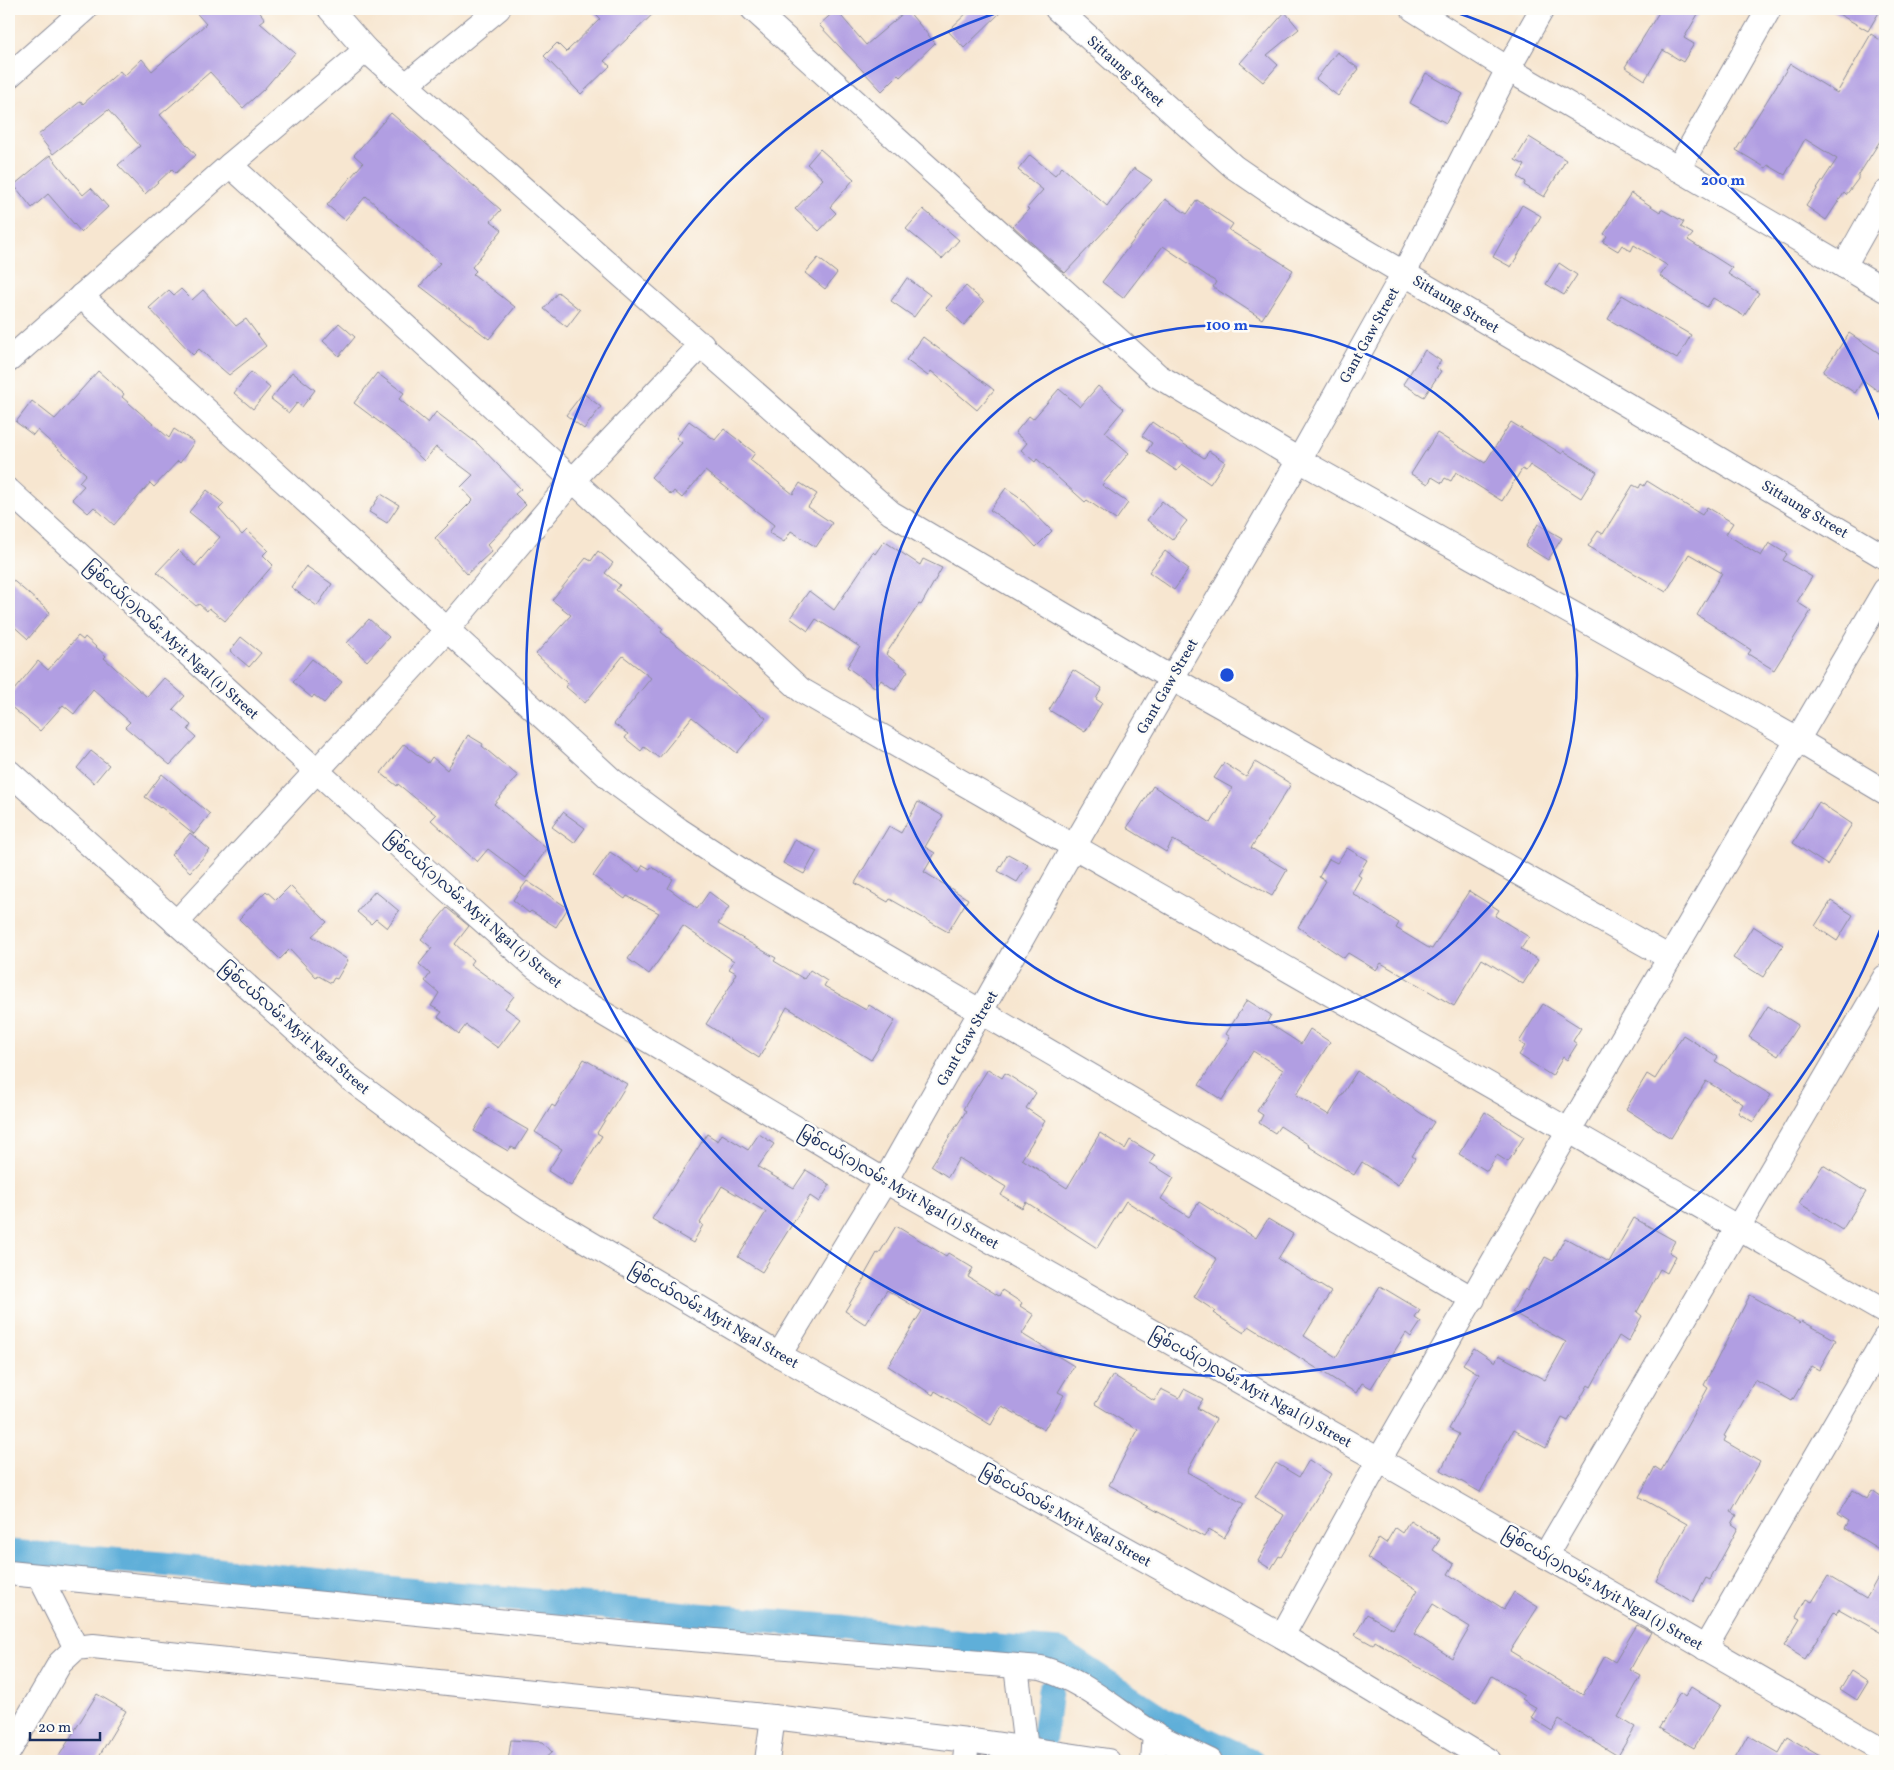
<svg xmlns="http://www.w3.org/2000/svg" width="1894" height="1770" font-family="Vollkorn,'Noto Sans Myanmar',serif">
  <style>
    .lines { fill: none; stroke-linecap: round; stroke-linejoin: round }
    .canal { stroke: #5eafd9; stroke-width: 25 }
    .building { fill: #b19ee2; fill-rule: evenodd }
    .minor-casing { stroke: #898a97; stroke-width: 26 }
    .minor { stroke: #fff; stroke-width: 24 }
    .ring { fill: none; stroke: #1d4ed8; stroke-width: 2.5 }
    .labels { text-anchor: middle; stroke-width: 5; stroke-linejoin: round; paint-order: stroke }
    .street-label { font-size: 15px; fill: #1b2f5e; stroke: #fdfcf7 }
    .centre { fill: #1d4ed8; stroke: #fdfcf7; stroke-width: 2.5 }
    .ring-label { font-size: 15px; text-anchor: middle; font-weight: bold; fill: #1d4ed8; stroke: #fdfcf7; stroke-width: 5; stroke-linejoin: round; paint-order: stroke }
  </style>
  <rect width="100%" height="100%" fill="#fdfcf7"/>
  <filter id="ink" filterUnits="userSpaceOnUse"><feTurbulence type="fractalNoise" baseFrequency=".02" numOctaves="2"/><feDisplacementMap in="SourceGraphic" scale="10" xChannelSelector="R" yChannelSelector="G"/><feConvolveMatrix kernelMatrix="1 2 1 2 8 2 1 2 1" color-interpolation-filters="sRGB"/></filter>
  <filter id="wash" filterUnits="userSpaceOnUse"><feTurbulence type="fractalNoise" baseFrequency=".0096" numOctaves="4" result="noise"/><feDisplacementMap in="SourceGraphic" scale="20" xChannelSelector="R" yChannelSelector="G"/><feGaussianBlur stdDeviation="1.12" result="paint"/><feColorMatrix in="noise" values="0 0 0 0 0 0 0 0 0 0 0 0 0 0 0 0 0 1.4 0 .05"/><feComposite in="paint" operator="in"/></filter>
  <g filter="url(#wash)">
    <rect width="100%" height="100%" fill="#f7e6d0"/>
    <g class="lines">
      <!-- canal -->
      <g class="canal">
        <polyline points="9,1552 162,1564 406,1590 839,1627 970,1644 1060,1651 1165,1720 1252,1761"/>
        <polyline points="1041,1761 1050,1691"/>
      </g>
    </g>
    <g id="blocks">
      <!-- building -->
      <g class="building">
        <polygon points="193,9 257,9 265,19 260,23 295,53 264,89 243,108 210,72 160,115 196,155 176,173 172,169 145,194 118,165 140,146 108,110 53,154 38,135 81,101 83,104 120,71 124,76 142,59 152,71 206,24"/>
        <polygon points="590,9 658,9 604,61 610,66 581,94 544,56 557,43 566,52 600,19"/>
        <polygon points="971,9 1004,9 964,48 948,31"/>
        <polygon points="1661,9 1701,9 1684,38 1694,44 1683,62 1663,50 1645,80 1625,67"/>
        <polygon points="1830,9 1881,9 1868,31"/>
        <polygon points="836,10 866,45 907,10 935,43 900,77 898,75 882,91 819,25"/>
        <polygon points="1285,12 1299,29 1267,55 1278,65 1263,82 1240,63"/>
        <polygon points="1871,34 1885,43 1885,133 1858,176 1858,179 1846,195 1844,193 1826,220 1806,206 1837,159 1805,139 1785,175 1768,165 1766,168 1736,150 1790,64 1837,93"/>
        <polygon points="1337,52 1359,69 1338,96 1316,79"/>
        <polygon points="1426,73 1463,94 1446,123 1410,103"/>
        <polygon points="391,113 501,210 491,221 502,230 472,267 476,271 473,274 515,307 489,339 420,286 440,263 366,196 345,220 327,205 363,163 354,155"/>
        <polygon points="1529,137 1566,160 1544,197 1524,185 1526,182 1518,177 1525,165 1515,160"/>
        <polygon points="820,149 854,179 830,207 836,213 819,231 795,209 823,179 807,164"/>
        <polygon points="50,155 83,195 91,188 108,207 81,232 48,194 32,208 14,185"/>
        <polygon points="1030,155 1055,175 1062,167 1107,206 1134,168 1152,180 1065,273 1013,226 1029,209 1027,208 1043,190 1018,170"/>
        <polygon points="1631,193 1660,212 1661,209 1684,222 1681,227 1693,234 1688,240 1732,268 1728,274 1759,293 1744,316 1713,298 1707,307 1670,283 1660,276 1667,266 1665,264 1634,245 1631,251 1622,245 1618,251 1603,242 1607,236 1604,234"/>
        <polygon points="1165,199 1187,214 1197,200 1233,224 1229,230 1293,270 1262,319 1213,287 1216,282 1163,246 1123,298 1102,282"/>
        <polygon points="1522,205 1541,216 1511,267 1493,257"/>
        <polygon points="923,209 959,240 942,259 906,229"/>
        <polygon points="818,258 837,273 825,289 805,273"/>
        <polygon points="1559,263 1577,275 1564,295 1546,284"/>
        <polygon points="907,278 930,295 914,317 891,301"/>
        <polygon points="966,286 984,302 964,325 946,308"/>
        <polygon points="181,289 192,300 203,290 236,326 246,319 266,346 229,375 199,349 193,355 149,308 169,290 174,295"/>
        <polygon points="558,292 580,310 567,327 544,309"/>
        <polygon points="1622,295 1691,335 1677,359 1608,319"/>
        <polygon points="339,323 355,337 339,356 323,341"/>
        <polygon points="1849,333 1885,357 1885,380 1878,391 1863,380 1855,393 1823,372"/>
        <polygon points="923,337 994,390 977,410 931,371 928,376 906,360"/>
        <polygon points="1425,350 1441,361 1436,368 1441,371 1424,397 1403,384"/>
        <polygon points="98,371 124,394 122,397 169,438 174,429 194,442 180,463 178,461 154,487 150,483 114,525 94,507 88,513 72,499 84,486 79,482 86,474 37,430 33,435 16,422 32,401 55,419"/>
        <polygon points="251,372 270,388 253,409 234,393"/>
        <polygon points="292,372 315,390 302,407 297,403 289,413 271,399"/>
        <polygon points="377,373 404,393 399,399 428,423 436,412 478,444 521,489 515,494 526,505 487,545 492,551 467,574 435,538 473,500 461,487 473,475 436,447 424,461 399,437 354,403"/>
        <polygon points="1098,386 1124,409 1105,432 1129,453 1102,485 1128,503 1116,520 1087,500 1085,502 1037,459 1035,462 1021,450 1027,443 1015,433 1029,416 1033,419 1059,389 1080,407"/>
        <polygon points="583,393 601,407 584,429 566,415"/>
        <polygon points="689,421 715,440 724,429 755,453 750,460 793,494 800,483 817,494 808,507 832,523 816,547 791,531 784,542 769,533 774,525 705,471 682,498 674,491 671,495 651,477 682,443 676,438"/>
        <polygon points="1152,422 1204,458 1209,451 1225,462 1210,484 1182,464 1177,471 1147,451 1152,443 1142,436"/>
        <polygon points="1511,422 1562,454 1564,451 1597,472 1581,498 1530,465 1526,471 1522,469 1502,501 1456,472 1451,481 1445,478 1442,483 1432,477 1428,484 1411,474 1437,433 1485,463"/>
        <polygon points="1647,481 1702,515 1707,507 1733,523 1726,534 1761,556 1769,543 1787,554 1783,560 1812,577 1797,602 1811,611 1774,670 1748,654 1751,650 1697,615 1722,573 1689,554 1666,592 1588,546 1598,531 1603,534 1633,485 1639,488 1641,484 1644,486"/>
        <polygon points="1006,488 1018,496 1052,531 1036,547 1021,531 990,510"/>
        <polygon points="207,490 224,504 219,509 242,535 247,530 268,550 263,555 273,565 225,621 209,608 207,611 199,604 196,606 157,572 178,550 195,566 220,537 189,512"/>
        <polygon points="381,494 399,505 387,523 369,512"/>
        <polygon points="1162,501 1187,521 1172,540 1147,520"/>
        <polygon points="1538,524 1562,538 1548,560 1525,546"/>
        <polygon points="884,541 920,565 923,559 942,568 921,605 919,604 886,654 908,671 895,690 881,680 876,688 847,667 860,647 816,619 808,631 790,618 809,591 834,610 873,552 875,554"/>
        <polygon points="598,551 613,563 605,573 620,585 616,590 663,629 661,632 766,718 737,753 692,717 659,758 644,747 641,751 625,738 628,734 614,724 651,678 623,656 585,703 566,687 568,684 536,654 571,615 552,600 586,558 591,561"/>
        <polygon points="1165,551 1189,569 1174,590 1149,572"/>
        <polygon points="306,566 332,584 317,606 291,587"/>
        <polygon points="9,577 50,612 28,639 9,622"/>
        <polygon points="369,619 389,637 367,661 347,643"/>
        <polygon points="78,636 83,640 85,637 106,656 104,658 147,697 164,678 185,696 173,709 191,725 188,730 196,737 170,765 125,727 130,722 93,689 74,714 63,705 40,731 9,705 9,696 38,661 48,670"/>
        <polygon points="241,637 261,653 249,667 230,651"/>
        <polygon points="312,659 342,682 324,703 314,695 312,698 293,682"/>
        <polygon points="1073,670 1102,688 1096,699 1102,703 1085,732 1049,710"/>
        <polygon points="468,735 483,744 482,746 518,776 494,804 547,849 526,878 488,849 477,862 431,820 436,815 398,784 397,786 381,773 404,744 428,763 432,757 447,770"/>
        <polygon points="91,751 109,765 94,783 77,768"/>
        <polygon points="1255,762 1291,784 1251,848 1287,870 1272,896 1173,840 1166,852 1127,828 1153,786 1211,823 1232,788 1214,778 1224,763 1246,777"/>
        <polygon points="162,774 210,814 194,834 161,807 160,808 145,797"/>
        <polygon points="918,802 943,816 925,847 935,853 924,872 968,899 948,932 890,899 888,902 855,883 889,826 901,833"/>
        <polygon points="1819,802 1852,824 1827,865 1793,843"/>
        <polygon points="563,812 585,828 574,843 552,827"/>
        <polygon points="190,833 210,850 190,872 171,855"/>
        <polygon points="795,840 817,851 804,874 783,863"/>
        <polygon points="1347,848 1367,860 1358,875 1361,877 1352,893 1399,923 1396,928 1427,947 1432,949 1469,891 1499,910 1495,916 1529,937 1521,949 1538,960 1523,984 1482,959 1454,1006 1381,963 1376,970 1348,953 1344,958 1298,927 1326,881 1319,877 1329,859 1337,863"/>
        <polygon points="610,852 639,872 643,865 650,869 651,867 673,879 668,888 697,909 709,892 729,907 718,924 767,953 776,958 774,961 804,979 810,970 827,981 824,986 866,1010 869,1005 895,1021 871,1060 787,1007 759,1058 706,1024 734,980 733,979 736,973 729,969 734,961 683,926 649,974 628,959 659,913 627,896 625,899 593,876"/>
        <polygon points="1008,854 1028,865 1017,882 998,871"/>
        <polygon points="527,881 568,908 556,927 531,911 529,913 513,900"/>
        <polygon points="290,886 327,922 312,936 348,960 337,979 334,978 331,983 317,975 316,977 290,949 280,959 239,919 266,891 276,900"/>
        <polygon points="375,891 399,911 387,928 376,919 371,924 357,912"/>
        <polygon points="1831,901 1853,915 1837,941 1815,926"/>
        <polygon points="447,908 469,926 455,944 473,960 470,964 514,996 505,1008 520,1019 498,1048 466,1025 459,1034 438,1017 442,1012 431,1006 439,993 425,981 430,974 419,964 432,948 421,939"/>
        <polygon points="1753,926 1783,945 1763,977 1733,958"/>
        <polygon points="1247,1000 1271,1015 1267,1022 1301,1044 1310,1029 1330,1042 1296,1095 1329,1115 1357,1071 1434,1122 1412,1156 1415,1158 1398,1185 1362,1162 1354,1175 1308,1146 1309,1145 1280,1126 1275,1133 1259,1123 1263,1115 1257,1111 1283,1070 1253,1051 1222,1100 1199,1085 1230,1037 1226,1034"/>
        <polygon points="1543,1004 1581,1028 1573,1041 1577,1044 1567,1060 1563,1057 1552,1076 1519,1055 1525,1046 1519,1042"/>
        <polygon points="1768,1006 1798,1025 1778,1056 1749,1037"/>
        <polygon points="1683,1035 1718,1057 1715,1061 1771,1095 1753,1122 1738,1113 1743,1104 1706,1081 1671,1138 1626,1109 1647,1074 1655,1079"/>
        <polygon points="584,1059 627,1084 597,1133 602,1136 571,1186 548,1171 562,1149 535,1132 552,1105 555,1107"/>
        <polygon points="988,1069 1002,1078 1005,1073 1036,1093 1026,1108 1045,1121 1022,1159 1067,1188 1100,1133 1125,1149 1130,1140 1155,1155 1150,1163 1174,1178 1161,1199 1189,1217 1199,1202 1256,1238 1268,1219 1293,1234 1278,1259 1331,1292 1304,1336 1336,1357 1380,1286 1420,1310 1415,1318 1421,1322 1411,1337 1406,1333 1371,1388 1362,1383 1356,1393 1249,1326 1244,1333 1213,1313 1215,1311 1194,1297 1217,1259 1126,1201 1097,1248 1026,1202 1022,1208 1001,1195 1006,1187 959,1158 948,1177 931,1166 966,1111 963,1109"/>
        <polygon points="488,1107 528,1130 516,1149 511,1147 508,1151 474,1131"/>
        <polygon points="1485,1112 1524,1137 1508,1162 1497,1155 1487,1171 1459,1154"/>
        <polygon points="707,1134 718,1141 722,1134 748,1150 759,1134 774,1144 758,1167 794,1188 806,1170 830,1185 819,1202 810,1196 762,1272 738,1257 766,1212 722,1186 700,1223 703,1225 693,1243 652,1219"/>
        <polygon points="1823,1165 1866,1192 1842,1230 1799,1203"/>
        <polygon points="1634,1218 1675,1241 1669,1252 1676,1256 1667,1273 1660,1269 1637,1312 1642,1316 1628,1342 1619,1336 1591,1387 1588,1385 1568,1421 1562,1418 1546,1448 1513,1430 1480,1492 1441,1470 1459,1434 1449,1429 1479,1374 1463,1364 1474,1348 1495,1362 1499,1355 1545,1380 1566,1342 1512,1312 1525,1289 1527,1291 1545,1257 1553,1261 1565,1238 1609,1262"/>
        <polygon points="896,1226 946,1256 948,1253 973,1268 968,1277 999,1296 1002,1290 1022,1303 1020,1306 1034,1315 1022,1334 1074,1366 1058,1392 1064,1395 1044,1430 1002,1406 991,1425 935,1391 933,1395 888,1366 922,1311 887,1290 865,1324 845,1311 866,1277 864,1276 877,1253 879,1254"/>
        <polygon points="1750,1295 1800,1323 1802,1321 1836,1340 1819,1370 1812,1366 1792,1401 1755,1380 1724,1436 1726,1437 1724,1441 1760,1462 1731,1512 1737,1515 1732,1524 1738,1528 1710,1580 1706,1578 1693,1602 1656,1581 1687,1524 1639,1497 1655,1467 1661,1471 1708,1388 1704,1385"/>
        <polygon points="1113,1375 1154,1401 1161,1389 1179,1398 1184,1389 1203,1399 1197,1408 1216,1419 1187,1472 1244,1504 1224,1538 1209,1529 1204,1537 1109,1485 1138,1430 1095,1404"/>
        <polygon points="1309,1460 1331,1474 1281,1557 1279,1556 1271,1569 1258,1561 1284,1515 1255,1497 1276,1463 1299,1477"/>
        <polygon points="1853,1490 1867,1499 1872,1490 1885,1499 1885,1553 1845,1528 1849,1521 1838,1514"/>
        <path d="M1410 1520 1440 1539 1433 1550 1454 1564 1448 1574 1504 1609 1514 1592 1538 1607 1510 1651 1583 1695 1605 1656 1615 1662 1637 1625 1651 1632 1630 1670 1641 1676 1618 1717 1635 1727 1618 1756 1559 1720 1552 1731 1531 1718 1537 1708 1522 1699 1524 1696 1492 1676 1476 1702 1375 1641 1373 1645 1355 1635 1367 1614 1393 1629 1418 1590 1367 1558 1379 1538 1386 1543 1395 1528 1402 1533ZM1433 1604 1470 1627 1452 1658 1414 1634Z"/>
        <polygon points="1885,1565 1885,1635 1839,1609 1836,1614 1834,1612 1805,1659 1784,1646 1800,1619 1796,1617 1806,1599 1812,1602 1828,1576 1866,1599"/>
        <polygon points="1851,1671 1868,1682 1857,1700 1840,1689"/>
        <polygon points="1691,1687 1720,1705 1694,1748 1659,1728 1680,1693 1685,1697"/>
        <polygon points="97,1694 126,1711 96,1761 56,1761"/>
        <polygon points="1748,1735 1779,1753 1788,1737 1828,1761 1733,1761"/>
        <polygon points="511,1740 543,1742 552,1752 542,1761 508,1761"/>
      </g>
    </g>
  </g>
  <g filter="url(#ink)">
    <use href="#blocks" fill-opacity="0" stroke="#898a97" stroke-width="1"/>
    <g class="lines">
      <!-- minor casing -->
      <g class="minor-casing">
        <g id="minor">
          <polyline points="330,9 366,50 891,513 1171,678 1670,958"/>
          <polyline points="753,9 1158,376 1299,460 1796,739 1885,792"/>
          <polyline points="1057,9 1234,167 1298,211 1885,557"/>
          <polyline points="1413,9 1508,69 1885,290"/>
          <polyline points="9,76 85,9"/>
          <polyline points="406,85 498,9"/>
          <polyline points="230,165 801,690 1885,1312"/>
          <polyline points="1678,169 1769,9"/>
          <polyline points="1844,266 1885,193"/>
          <polyline points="81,296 613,781 679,830 751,877 851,936 1473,1299"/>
          <polyline points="9,360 230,165 366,50"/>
          <polyline points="9,491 429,873 534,966 579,999 885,1181 1379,1460 1885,1751"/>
          <polyline points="9,772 349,1078 458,1159 534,1210 779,1355 1282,1636 1489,1761"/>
          <polyline points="176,923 447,630 573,480 702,344"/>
          <polyline points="779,1355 885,1181 1073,848 1299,460 1404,273 1508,69 1542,9"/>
          <polyline points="1545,1556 1885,977"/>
          <path d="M9 1573 630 1634 1041 1668C1083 1680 1117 1712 1154 1734 1172 1744 1192 1752 1210 1761"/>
          <polyline points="40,1577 76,1648"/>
          <polyline points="1282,1636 1379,1460 1569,1130 1885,590"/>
          <polyline points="1705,1648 1885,1338"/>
          <polyline points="1016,1666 1026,1749"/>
          <polyline points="9,1751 60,1663 76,1648 93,1646 773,1717 967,1740 1108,1761"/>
          <polyline points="767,1761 773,1717"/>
          <polyline points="965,1761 967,1740"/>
          <polyline points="1153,1761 1155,1734"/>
        </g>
      </g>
      <!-- minor -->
      <use href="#minor" class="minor"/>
    </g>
  </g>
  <!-- distance rings -->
  <g class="ring">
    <circle cx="1227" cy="675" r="350"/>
    <path d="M1884 920A701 701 0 1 1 1005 10M1449 10A701 701 0 0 1 1884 430"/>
  </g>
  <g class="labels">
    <!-- street labels -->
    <g class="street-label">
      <text transform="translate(1126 71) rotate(42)" y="5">Sittaung Street</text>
      <text transform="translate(1456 304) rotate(31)" y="5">Sittaung Street</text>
      <text transform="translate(1369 335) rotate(-61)" y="5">Gant Gaw Street</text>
      <text transform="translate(1805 509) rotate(31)" y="5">Sittaung Street</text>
      <text transform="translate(172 640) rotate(42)" y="5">မြစ်ငယ်(၁)လမ်း Myit Ngal (1) Street</text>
      <text transform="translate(1167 686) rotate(-60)" y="5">Gant Gaw Street</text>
      <text transform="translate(474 910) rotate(41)" y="5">မြစ်ငယ်(၁)လမ်း Myit Ngal (1) Street</text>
      <text transform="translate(295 1028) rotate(41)" y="5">မြစ်ငယ်လမ်း Myit Ngal Street</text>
      <text transform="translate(967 1038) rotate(-60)" y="5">Gant Gaw Street</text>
      <text transform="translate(899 1188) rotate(30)" y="5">မြစ်ငယ်(၁)လမ်း Myit Ngal (1) Street</text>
      <text transform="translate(714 1316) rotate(30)" y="5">မြစ်ငယ်လမ်း Myit Ngal Street</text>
      <text transform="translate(1251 1388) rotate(29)" y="5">မြစ်ငယ်(၁)လမ်း Myit Ngal (1) Street</text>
      <text transform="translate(1066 1516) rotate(29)" y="5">မြစ်ငယ်လမ်း Myit Ngal Street</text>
      <text transform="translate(1603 1589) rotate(30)" y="5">မြစ်ငယ်(၁)လမ်း Myit Ngal (1) Street</text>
    </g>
  </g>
  <circle cx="1227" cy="675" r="8" class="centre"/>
  <g class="ring-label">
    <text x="1723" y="185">200 m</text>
    <text x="1227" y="330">100 m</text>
  </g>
  <!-- margin -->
  <rect width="1894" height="1770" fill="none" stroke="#fdfcf7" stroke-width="30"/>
  <!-- scale -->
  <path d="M30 1732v8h70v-8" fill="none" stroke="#1b2f5e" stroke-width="2.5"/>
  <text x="38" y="1732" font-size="15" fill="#1b2f5e" stroke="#fdfcf7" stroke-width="4" paint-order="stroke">20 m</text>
</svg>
